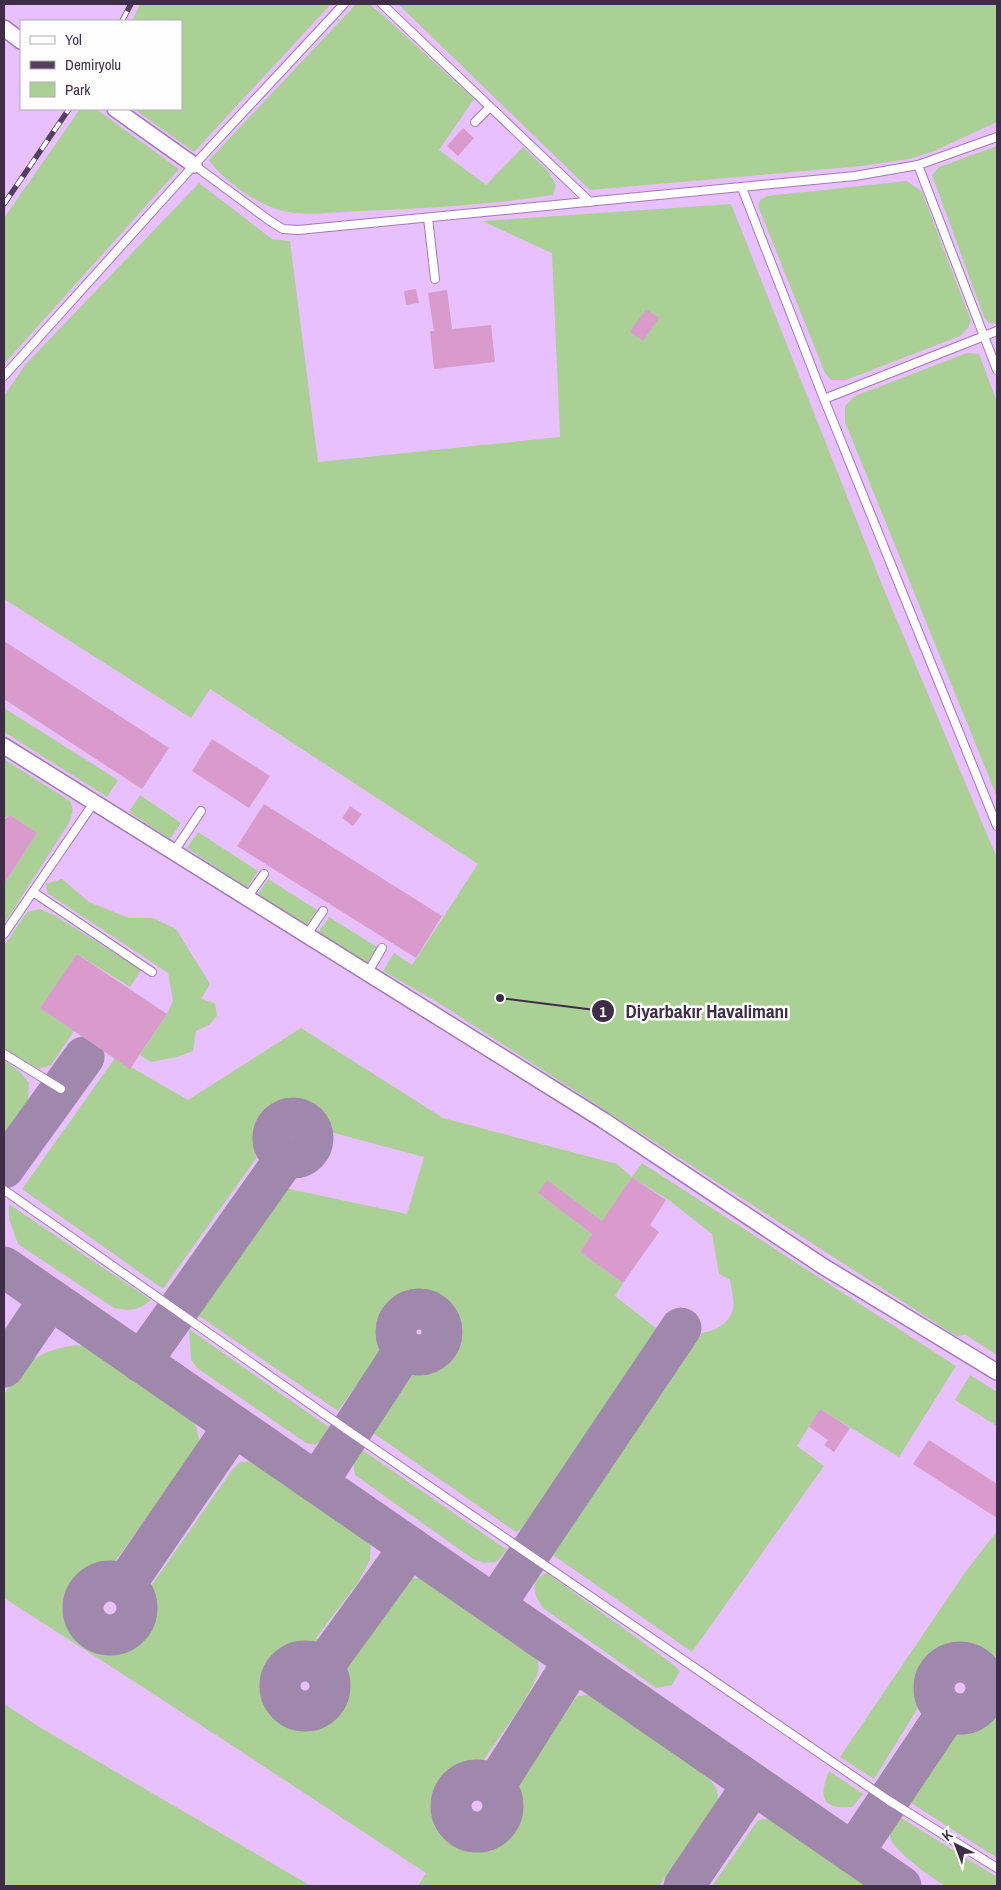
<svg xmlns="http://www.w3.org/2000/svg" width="1001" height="1890" font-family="'Archivo Narrow',sans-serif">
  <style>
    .built { fill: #e8c0fd; fill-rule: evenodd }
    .green { fill: #abd096 }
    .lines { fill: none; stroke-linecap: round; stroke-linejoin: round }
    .taxiway { stroke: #a088ac; stroke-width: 41 }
    .building { fill: #d99bcc }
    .service-casing { stroke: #a477b9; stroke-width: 10 }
    .minor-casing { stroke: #a477b9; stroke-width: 18 }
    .service { stroke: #fff; stroke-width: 8 }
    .minor { stroke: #fff; stroke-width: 15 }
    .rail-casing { stroke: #53405d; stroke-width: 5.5 }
    .rail { stroke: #fefefe; stroke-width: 4; stroke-dasharray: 11; stroke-linecap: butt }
    .leader { fill: none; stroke: #3f2d48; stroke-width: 2 }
    .callout-dot { fill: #3f2d48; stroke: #fefefe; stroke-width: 2 }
    .mark-label { font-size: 15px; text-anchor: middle; font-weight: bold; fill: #fff }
    .callout-label { font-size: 19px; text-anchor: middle; font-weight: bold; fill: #3f2d48; stroke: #fefefe; stroke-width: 5; stroke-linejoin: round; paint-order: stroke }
  </style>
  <rect width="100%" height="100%" fill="#edd1fb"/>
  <!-- built -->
  <path class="built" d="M4 4H997V1886H4ZM21 21H181V109H21Z"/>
  <!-- green -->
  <g class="green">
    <polygon points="140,4 331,4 194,152 134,109 181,109 181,21 132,21"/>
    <path d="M356 4H369L384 16 474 99 439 150 486 185 523 147 548 171 556 185 553 195C489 205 424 209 359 211 339 212 302 216 283 211 260 206 222 180 209 160Z"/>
    <polygon points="398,4 997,4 997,122 932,152 909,159 862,166 590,190"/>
    <polygon points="80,109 96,109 179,169 4,364 4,218"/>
    <polygon points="997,146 997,324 989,323 984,317 932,175 939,167"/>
    <polygon points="907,181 922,192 971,321 968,328 960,336 846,380 831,380 825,373 758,206 760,200 767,196"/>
    <polygon points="199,183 272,239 290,241 318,462 560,437 552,253 482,221 731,204 885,592 997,858 997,1355 966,1335 956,1336 437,1002 383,971 394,953 412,965 478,864 210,689 191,718 4,599 4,396 25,365"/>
    <polygon points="967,353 979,354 997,402 997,797 845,422 845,406 855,396"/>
    <polygon points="4,708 118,780 107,797 4,732"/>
    <polygon points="4,759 70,801 73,810 69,823 4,924 4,884 37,833 10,815 4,818"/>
    <polygon points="140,795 181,823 170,839 129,812"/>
    <polygon points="198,832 258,871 247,888 187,848"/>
    <polygon points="62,879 89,902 129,918 153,918 176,929 210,984 201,999 215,1003 217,1016 209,1025 196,1031 193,1051 177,1057 151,1062 140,1055 167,1014 173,1001 168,973 47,893 46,884"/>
    <polygon points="268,879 317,910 306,927 257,896"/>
    <polygon points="40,909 56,916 141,970 130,987 77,954 40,1008 74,1031 51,1065 39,1069 4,1049 4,946 27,912"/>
    <polygon points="329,917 377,947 367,964 318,933"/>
    <path d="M301 1028 443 1118 617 1164 632 1177 642 1163 956 1366 899 1457 820 1409 797 1446 824 1466 692 1652 553 1555 702 1333C715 1331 730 1323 733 1309 735 1301 731 1288 730 1280L719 1274 712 1234 670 1201 632 1177 602 1221 547 1181 538 1193 592 1234 580 1252 623 1283 615 1296 657 1329 533 1513 521 1529 516 1532 373 1433 416 1370 434 1366 453 1342 452 1327 446 1312 449 1307 434 1297 431 1301C405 1290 385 1312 384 1337L377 1343 381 1351 338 1411 193 1312 280 1187 407 1214 424 1157 323 1130C320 1123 317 1115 311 1110 296 1101 270 1109 265 1127 263 1132 265 1141 265 1146L163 1289 22 1189 115 1058 188 1100Z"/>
    <polygon points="4,1060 21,1073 29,1083 28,1101 4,1141"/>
    <path d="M9 1204 151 1300C137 1311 131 1311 114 1308L18 1244 9 1219Z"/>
    <polygon points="189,1329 330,1428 324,1439 315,1445 306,1443 197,1368 191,1360"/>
    <path d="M76 1345 98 1349 181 1409 196 1426 200 1443 114 1563 85 1577 74 1592 69 1612 75 1627 82 1635 80 1640 91 1648 95 1644 104 1647 120 1645 135 1635 145 1623 151 1586 232 1470 240 1462 256 1461 371 1539 370 1560 357 1584 316 1638 321 1642C311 1646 300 1647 290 1651 264 1663 260 1692 278 1712L276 1716 286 1725 291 1720C296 1722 301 1725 306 1726 327 1729 342 1703 343 1685 343 1675 338 1668 341 1658L347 1660 408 1579 425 1577 533 1650C537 1657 540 1664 538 1672 534 1692 496 1741 484 1760L488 1764C479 1766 469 1766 461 1769 431 1778 436 1812 448 1832L444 1837 458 1849 462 1842C471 1846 478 1846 488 1843 505 1837 513 1819 512 1801 511 1793 508 1787 510 1778L519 1782 577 1696 594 1694 703 1768 717 1790 718 1800 659 1886H418L426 1873 152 1693 4 1598V1395C25 1362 37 1351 76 1345Z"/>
    <polygon points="970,1375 997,1392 997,1426 955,1400"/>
    <path d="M361 1449 507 1550 496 1562 483 1563 473 1559 355 1475C353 1464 352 1457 361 1449Z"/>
    <polygon points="997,1531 997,1675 990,1662 977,1652 966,1647 951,1647 929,1661 920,1681 921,1703 874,1779 840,1757 964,1574"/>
    <path d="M547 1573 670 1662 680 1671 672 1685 656 1688 543 1608C534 1596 528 1579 547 1573Z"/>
    <polygon points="997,1698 997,1858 908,1801 953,1732 977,1723 993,1708"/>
    <polygon points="4,1704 41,1728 311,1886 4,1886"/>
    <path d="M829 1771 863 1794 852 1807C822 1810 818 1797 829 1771Z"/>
    <path d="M898 1816 997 1877V1886C985 1886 958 1890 947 1886 935 1882 892 1849 890 1837 889 1829 895 1822 898 1816Z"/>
    <polygon points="777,1818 873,1886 712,1886 758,1820"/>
  </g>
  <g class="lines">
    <!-- taxiway -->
    <g class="taxiway">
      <circle cx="293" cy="1138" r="20"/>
      <polyline points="4,1168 84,1057"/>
      <polyline points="4,1267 901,1886"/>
      <circle cx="419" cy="1332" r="23"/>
      <polyline points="141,1362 286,1157"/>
      <polyline points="4,1367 50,1299"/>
      <polyline points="317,1483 404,1350"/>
      <circle cx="110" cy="1608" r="27"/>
      <polyline points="125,1585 234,1426"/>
      <polyline points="495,1605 681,1328"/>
      <circle cx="305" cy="1686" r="25"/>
      <circle cx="960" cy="1688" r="26"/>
      <polyline points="323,1667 410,1547"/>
      <circle cx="477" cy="1806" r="26"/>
      <polyline points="495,1786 574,1661"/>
      <polyline points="853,1853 948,1711"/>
      <polyline points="684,1886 753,1784"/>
    </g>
  </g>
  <!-- building -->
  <g class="building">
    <polygon points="463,128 474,138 458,156 447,146"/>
    <polygon points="416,289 419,303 406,305 404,291"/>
    <polygon points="447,290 452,329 491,325 495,362 434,369 430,331 434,331 428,293"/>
    <polygon points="646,309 659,318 643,341 630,332"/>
    <polygon points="4,641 169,748 142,789 4,699"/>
    <polygon points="212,739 270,776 249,808 192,771"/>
    <polygon points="264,804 442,916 416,958 237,846"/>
    <polygon points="350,806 362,814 353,826 342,818"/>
    <polygon points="10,815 37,833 4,884 4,820"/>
    <polygon points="77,954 167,1014 130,1069 40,1008"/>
    <polygon points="632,1177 666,1200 650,1225 659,1232 623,1283 580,1252 592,1234 538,1193 547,1180 602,1221"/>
    <polygon points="820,1409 850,1428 834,1452 824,1445 828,1440 809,1427"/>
    <polygon points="929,1440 997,1484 997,1518 913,1464"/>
  </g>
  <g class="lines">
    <!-- service casing -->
    <g class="service-casing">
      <g id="service">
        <polyline points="382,4 590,202"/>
        <polyline points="475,122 490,107"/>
        <polyline points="194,165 270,221 283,229 298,230 855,176 918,165 997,137"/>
        <polyline points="918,165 997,370"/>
        <polyline points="742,188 824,399 997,826"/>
        <polyline points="428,218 435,279"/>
        <polyline points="4,376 194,165 344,4"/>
        <polyline points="824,399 997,331"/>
        <polyline points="173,853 201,811"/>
        <polyline points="33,892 152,972"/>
        <polyline points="246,899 264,874"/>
        <polyline points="4,934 93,804"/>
        <polyline points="306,936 323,911"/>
        <polyline points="367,974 382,948"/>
        <polyline points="4,1054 61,1089"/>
        <polyline points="4,1190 350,1432 888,1800 997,1868"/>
      </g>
    </g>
    <!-- minor casing -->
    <g class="minor-casing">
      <g id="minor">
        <polyline points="4,28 21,41"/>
        <polyline points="115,109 194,165"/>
        <polyline points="4,746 603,1120 821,1265 997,1372"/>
      </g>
    </g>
    <!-- service -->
    <use href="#service" class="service"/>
    <!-- minor -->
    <use href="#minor" class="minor"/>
    <!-- rail casing -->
    <g class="rail-casing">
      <g id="rail">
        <polyline points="122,21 131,4"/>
        <polyline points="4,204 69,109"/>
      </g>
    </g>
    <!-- rail -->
    <use href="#rail" class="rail"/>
  </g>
  <!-- callouts -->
  <path class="leader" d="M500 998L603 1011"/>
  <g class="callout-dot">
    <circle cx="500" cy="998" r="5"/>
    <circle cx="603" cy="1011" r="12"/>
  </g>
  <g class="mark-label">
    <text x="603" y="1017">1</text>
  </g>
  <g class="callout-label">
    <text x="707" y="1018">Diyarbakır Havalimanı</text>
  </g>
  <!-- border -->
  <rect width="1001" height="1890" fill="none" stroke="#3f2d48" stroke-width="10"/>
  <!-- legend -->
  <rect x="20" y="20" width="162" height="90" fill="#fefefe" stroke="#b2aab5"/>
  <rect x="30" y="36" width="25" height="8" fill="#ffffff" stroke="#b2aab5"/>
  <text x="65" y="45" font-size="15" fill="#3f2d48">Yol</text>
  <rect x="30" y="61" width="25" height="8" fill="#53405d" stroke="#b2aab5"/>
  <text x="65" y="70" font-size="15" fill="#3f2d48">Demiryolu</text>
  <rect x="30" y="82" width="25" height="15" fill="#abd096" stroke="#b2aab5"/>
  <text x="65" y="95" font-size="15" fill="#3f2d48">Park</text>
  <!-- north arrow -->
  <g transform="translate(956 1845) rotate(318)" stroke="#fefefe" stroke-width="4" paint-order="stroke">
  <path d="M0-4L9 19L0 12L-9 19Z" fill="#3f2d48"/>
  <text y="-8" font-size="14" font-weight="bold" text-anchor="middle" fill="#3f2d48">K</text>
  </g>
</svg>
